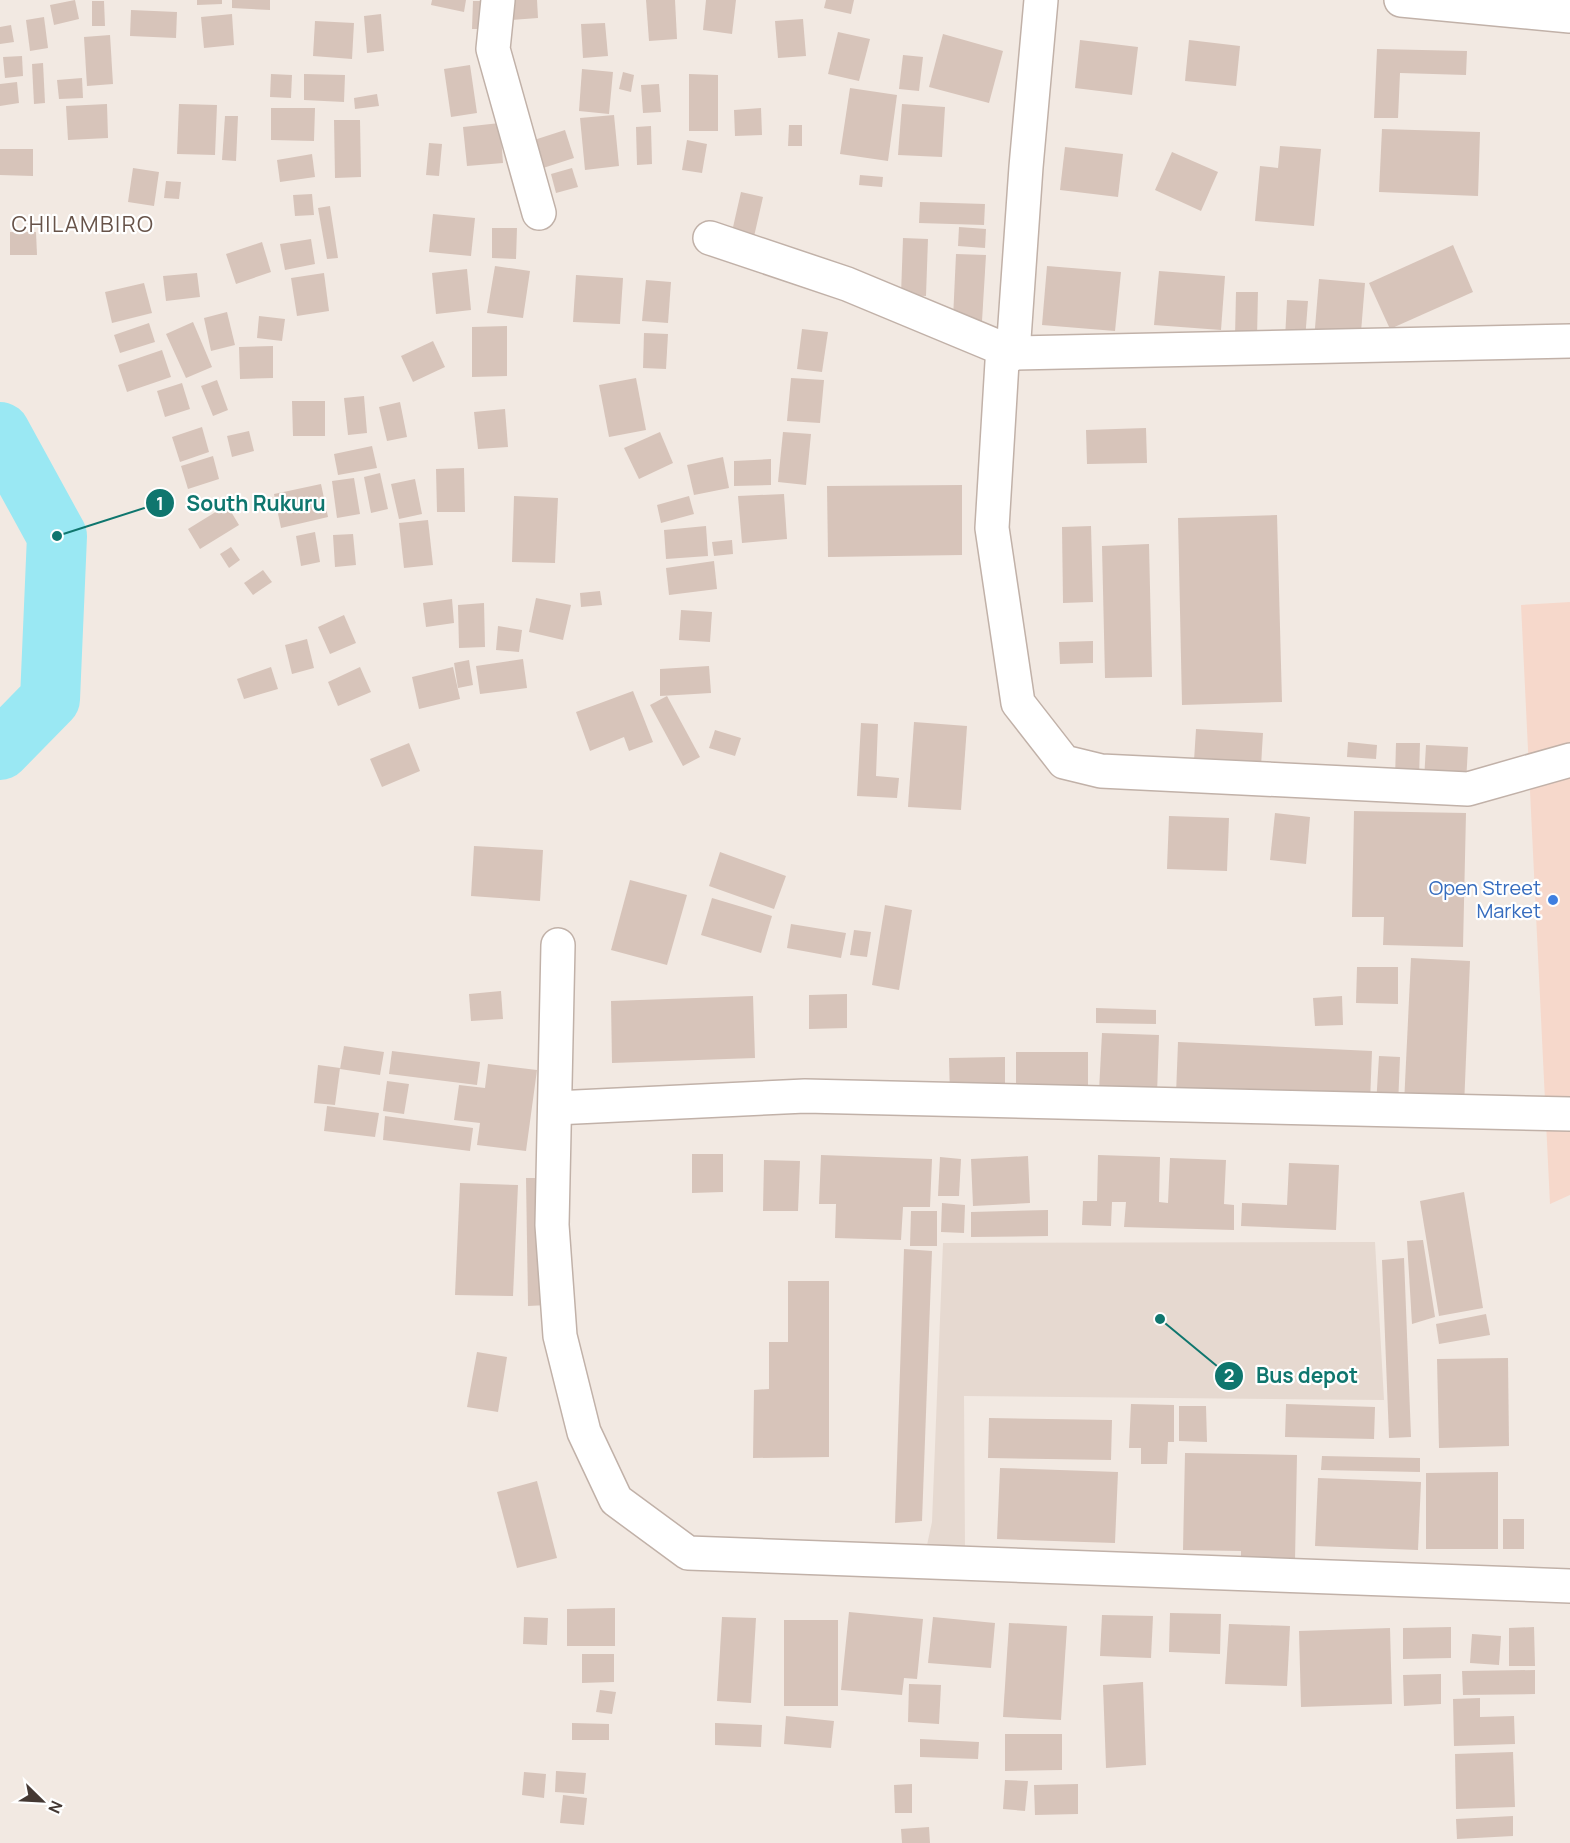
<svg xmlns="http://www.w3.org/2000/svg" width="1570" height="1843" font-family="Manrope,sans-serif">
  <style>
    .residential { fill: #e6d9d0 }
    .commercial { fill: #f6d8cb }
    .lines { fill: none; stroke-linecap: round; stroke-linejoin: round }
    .river { stroke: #9ae8f3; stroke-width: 60 }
    .building { fill: #d7c4ba }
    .street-casing { stroke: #c1b1a8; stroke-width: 36 }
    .street { stroke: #fff; stroke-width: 33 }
    .shop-dot { fill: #3f7fe0; stroke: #fff; stroke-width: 2 }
    .labels { text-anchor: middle; stroke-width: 4.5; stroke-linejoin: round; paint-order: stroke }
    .shop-label { font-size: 20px; fill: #366cbe; stroke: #fff; text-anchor: end }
    .quarter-label { font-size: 22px; letter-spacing: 1.5px; fill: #675349; stroke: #fff }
    .leader { fill: none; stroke: #0f766e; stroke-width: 2 }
    .callout-dot { fill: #0f766e; stroke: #fff; stroke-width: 2 }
    .mark-label { font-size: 18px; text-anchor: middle; font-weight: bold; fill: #fff }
    .callout-label { font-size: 21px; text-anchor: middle; font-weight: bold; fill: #0f766e; stroke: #fff; stroke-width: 4.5; stroke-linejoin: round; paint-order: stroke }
  </style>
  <rect width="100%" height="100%" fill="#f2e9e2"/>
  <!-- residential -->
  <polygon class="residential" points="1375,1242 1384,1400 964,1396 965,1547 927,1545 932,1522 943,1243"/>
  <!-- commercial -->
  <polygon class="commercial" points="1570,602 1570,1195 1550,1204 1521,605"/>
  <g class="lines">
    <!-- river -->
    <polyline class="river" points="0,432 57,536 50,699 0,750"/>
  </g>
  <!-- building -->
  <g class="building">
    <polygon points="75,0 79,19 54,25 50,5"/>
    <polygon points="197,0 222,0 222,4 197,5"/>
    <polygon points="232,0 270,0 270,10 232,8"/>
    <polygon points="432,0 466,0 464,12 431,5"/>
    <polygon points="510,0 537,0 538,18 511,20"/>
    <polygon points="646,0 675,0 677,39 649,41"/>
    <polygon points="706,0 736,0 732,34 703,30"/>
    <polygon points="826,0 854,0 851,14 824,8"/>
    <polygon points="92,1 104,1 105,26 92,26"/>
    <polygon points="473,1 483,1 483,29 472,29"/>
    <polygon points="131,10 177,12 176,38 130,36"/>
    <polygon points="232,14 234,45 204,48 201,17"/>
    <polygon points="381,14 384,51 367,53 364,16"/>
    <polygon points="44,17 48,48 30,51 26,20"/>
    <polygon points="803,19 806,56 778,58 775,21"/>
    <polygon points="315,21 354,23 352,59 313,56"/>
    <polygon points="605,23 608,56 583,58 581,24"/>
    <polygon points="11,25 14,42 0,44 0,27"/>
    <polygon points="838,32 870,39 859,81 828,74"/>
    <polygon points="943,34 1003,51 989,103 929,87"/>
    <polygon points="110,35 113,84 87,86 84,37"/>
    <polygon points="1080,40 1138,47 1132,95 1075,88"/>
    <polygon points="1189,40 1240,46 1236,86 1185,81"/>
    <polygon points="1377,49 1467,51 1466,75 1400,73 1398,118 1374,118"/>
    <polygon points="903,55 923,57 919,91 899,89"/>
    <polygon points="22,56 23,76 5,78 3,57"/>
    <polygon points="43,63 45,103 34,104 32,64"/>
    <polygon points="470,65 477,113 451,117 444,69"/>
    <polygon points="582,69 613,72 609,114 579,111"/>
    <polygon points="623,72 634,75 631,92 619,89"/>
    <polygon points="271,74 292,75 291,98 270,97"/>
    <polygon points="304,74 345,75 344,102 304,100"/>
    <polygon points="689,74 718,75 718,131 689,131"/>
    <polygon points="82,78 83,98 59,99 57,80"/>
    <polygon points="17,82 19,103 0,106 0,84"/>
    <polygon points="659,84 661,112 643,113 641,85"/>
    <polygon points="850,88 897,95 888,161 840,154"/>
    <polygon points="377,94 379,106 355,109 354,98"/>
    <polygon points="107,104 108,138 68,140 66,106"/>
    <polygon points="179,104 217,105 215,155 177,154"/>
    <polygon points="902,104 945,107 942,157 898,155"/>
    <polygon points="271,108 315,108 314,141 271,140"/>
    <polygon points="761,108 762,135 735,136 734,110"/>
    <polygon points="614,115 619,166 585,170 580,118"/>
    <polygon points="225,116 238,116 236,161 222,160"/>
    <polygon points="334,120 360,120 361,177 335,178"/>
    <polygon points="500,123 503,163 467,166 463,127"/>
    <polygon points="789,125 802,125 802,146 788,146"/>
    <polygon points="651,126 652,164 637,165 636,127"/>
    <polygon points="1382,129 1480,132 1478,196 1379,192"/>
    <polygon points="565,130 574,158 540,169 531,141"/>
    <polygon points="687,140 707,144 702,173 682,170"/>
    <polygon points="429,143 442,144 439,176 426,175"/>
    <polygon points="1280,146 1321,149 1314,226 1255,221 1260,166 1278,168"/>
    <polygon points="1065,147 1123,154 1118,197 1060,190"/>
    <polygon points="0,149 33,149 33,176 0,175"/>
    <polygon points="1172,152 1218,172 1201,211 1155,190"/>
    <polygon points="312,154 315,177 280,182 277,160"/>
    <polygon points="133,168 159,172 154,206 128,202"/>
    <polygon points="572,168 578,187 556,193 551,174"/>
    <polygon points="860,175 883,177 882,187 859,185"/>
    <polygon points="166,181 181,182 179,199 164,198"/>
    <polygon points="741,192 763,197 753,241 731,236"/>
    <polygon points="312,194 314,215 295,216 293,195"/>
    <polygon points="920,202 985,204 984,225 919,223"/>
    <polygon points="330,206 338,258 327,259 318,208"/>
    <polygon points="433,214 475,218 471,256 429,252"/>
    <polygon points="959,227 986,229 985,248 958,246"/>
    <polygon points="492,228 517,228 516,259 492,258"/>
    <polygon points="10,232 36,232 37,255 10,255"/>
    <polygon points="903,238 928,239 926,296 901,295"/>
    <polygon points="311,239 315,264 285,270 280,244"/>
    <polygon points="262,242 271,272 236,284 226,254"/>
    <polygon points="1453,245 1473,292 1390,329 1369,283"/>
    <polygon points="956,254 986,255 982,321 953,319"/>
    <polygon points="495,266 530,271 523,318 487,313"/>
    <polygon points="1047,266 1121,272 1115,331 1042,325"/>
    <polygon points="467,269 471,310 436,314 432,273"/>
    <polygon points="1159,271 1225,276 1221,330 1154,325"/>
    <polygon points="197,273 200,297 166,301 163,276"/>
    <polygon points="324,273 329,311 297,316 291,278"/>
    <polygon points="576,275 623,278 620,324 573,322"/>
    <polygon points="1319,279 1365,283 1360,344 1314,340"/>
    <polygon points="646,280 671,282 668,323 642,321"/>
    <polygon points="144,283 152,313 112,323 105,292"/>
    <polygon points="1236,292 1258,292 1257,337 1235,337"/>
    <polygon points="1287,300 1308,301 1305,340 1285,339"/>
    <polygon points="227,312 235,345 211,351 204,318"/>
    <polygon points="259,316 285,319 282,341 257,338"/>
    <polygon points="193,322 212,367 186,378 166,334"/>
    <polygon points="149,323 155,342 120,353 114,335"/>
    <polygon points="507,326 507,376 472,377 472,327"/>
    <polygon points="802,329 828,332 822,372 797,369"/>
    <polygon points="644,333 668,334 666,369 643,368"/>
    <polygon points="433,341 445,367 413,382 401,356"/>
    <polygon points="273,346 273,378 240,379 239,347"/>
    <polygon points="162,350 171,377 127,392 118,365"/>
    <polygon points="636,378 646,430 609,437 599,385"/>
    <polygon points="791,378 824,380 820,423 787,421"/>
    <polygon points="217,380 228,410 213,416 201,386"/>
    <polygon points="182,383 190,409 165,417 157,391"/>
    <polygon points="364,396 367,433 348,435 344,398"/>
    <polygon points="292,401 325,401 325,436 293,436"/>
    <polygon points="400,402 407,437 387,441 379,407"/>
    <polygon points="505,409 508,447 478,449 474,412"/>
    <polygon points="202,427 209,452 180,462 172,437"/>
    <polygon points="1146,428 1147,463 1087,464 1086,430"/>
    <polygon points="249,431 254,451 232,457 227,436"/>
    <polygon points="660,432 673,463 639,479 624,448"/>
    <polygon points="783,432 811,434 806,485 778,482"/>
    <polygon points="372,446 377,468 338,475 334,454"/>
    <polygon points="213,456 219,479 188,489 181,466"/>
    <polygon points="723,457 729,488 694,495 687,465"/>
    <polygon points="771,459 771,485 734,486 734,461"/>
    <polygon points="464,468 465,512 437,512 436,469"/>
    <polygon points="380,473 388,509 371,513 364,477"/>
    <polygon points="354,478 360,514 337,518 332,481"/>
    <polygon points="415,479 422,514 399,519 391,484"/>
    <polygon points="321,484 328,517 281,528 274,494"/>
    <polygon points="962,485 962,555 828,557 827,486"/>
    <polygon points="784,494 787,539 742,543 738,496"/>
    <polygon points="514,496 558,498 555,563 512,562"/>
    <polygon points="689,496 694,514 661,523 657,505"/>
    <polygon points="227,505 239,525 200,549 188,529"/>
    <polygon points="1277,515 1282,702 1182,705 1178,518"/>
    <polygon points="428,520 433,565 404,568 399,523"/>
    <polygon points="706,526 708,556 666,559 664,530"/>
    <polygon points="1091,526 1093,602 1063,603 1062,527"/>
    <polygon points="315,532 320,562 301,566 296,536"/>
    <polygon points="353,534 356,565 335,567 333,535"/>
    <polygon points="732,540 733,554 714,556 712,542"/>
    <polygon points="1149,544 1152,677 1105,678 1102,546"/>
    <polygon points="231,547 240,560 229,568 220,554"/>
    <polygon points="714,561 717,589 669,595 666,568"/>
    <polygon points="263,570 272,582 253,595 244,583"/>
    <polygon points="600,591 602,605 581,607 580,593"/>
    <polygon points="536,598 571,605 563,640 529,632"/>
    <polygon points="452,599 454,623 426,627 423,603"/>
    <polygon points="484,603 485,647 459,648 458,605"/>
    <polygon points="681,610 712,612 710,642 679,640"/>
    <polygon points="344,615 356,643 330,654 318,627"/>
    <polygon points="498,626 522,630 519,652 496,650"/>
    <polygon points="307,639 314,668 292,674 285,645"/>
    <polygon points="1093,641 1093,663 1060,664 1059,642"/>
    <polygon points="523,659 527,688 480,694 476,666"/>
    <polygon points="469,660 473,685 458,688 454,663"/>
    <polygon points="709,666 711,693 660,696 660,669"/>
    <polygon points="271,667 278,689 244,699 237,679"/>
    <polygon points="360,667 371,692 338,706 328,682"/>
    <polygon points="453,667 460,699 419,709 412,677"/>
    <polygon points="633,691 653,742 629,751 624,737 590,751 576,712"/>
    <polygon points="667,696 700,757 683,766 650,705"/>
    <polygon points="914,722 967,726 961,810 908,807"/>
    <polygon points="861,723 878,724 876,776 899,778 897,798 857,796"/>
    <polygon points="1196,729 1263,733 1261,766 1194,761"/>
    <polygon points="715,730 741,738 735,756 709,748"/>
    <polygon points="1348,742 1377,745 1376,759 1347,757"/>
    <polygon points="409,743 420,771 382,787 370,759"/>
    <polygon points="1396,743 1420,743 1419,779 1395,779"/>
    <polygon points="1426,745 1468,747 1466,783 1424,781"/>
    <polygon points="1354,811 1466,813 1463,947 1383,945 1384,917 1352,917"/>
    <polygon points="1275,813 1310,817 1306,864 1270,860"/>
    <polygon points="1169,816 1229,818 1227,871 1167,869"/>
    <polygon points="474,846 543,850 540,901 471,896"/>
    <polygon points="720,852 786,876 774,909 709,886"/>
    <polygon points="630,880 687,895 667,965 611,950"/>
    <polygon points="712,898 772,916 761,953 701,935"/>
    <polygon points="885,905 912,910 899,990 872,985"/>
    <polygon points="791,924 846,933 841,958 787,948"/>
    <polygon points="854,930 871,932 867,957 850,955"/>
    <polygon points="1411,958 1470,961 1464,1107 1404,1104"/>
    <polygon points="1357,967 1398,967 1398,1004 1356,1003"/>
    <polygon points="501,991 503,1019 471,1021 469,994"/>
    <polygon points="847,994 847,1028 809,1029 809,995"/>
    <polygon points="753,996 755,1058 612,1063 611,1001"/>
    <polygon points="1342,996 1343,1025 1315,1026 1313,998"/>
    <polygon points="1096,1008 1156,1010 1156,1024 1096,1023"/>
    <polygon points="1102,1033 1159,1035 1157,1094 1099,1091"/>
    <polygon points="1178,1042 1372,1051 1370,1102 1176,1095"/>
    <polygon points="344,1046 384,1052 380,1075 340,1069"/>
    <polygon points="392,1051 480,1062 477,1085 389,1074"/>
    <polygon points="1016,1052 1088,1052 1088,1099 1016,1100"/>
    <polygon points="1379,1056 1400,1057 1398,1106 1376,1105"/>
    <polygon points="1005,1057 1005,1095 950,1096 949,1058"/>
    <polygon points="488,1064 537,1070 526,1151 477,1145 480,1123 454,1120 459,1085 485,1088"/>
    <polygon points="318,1065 340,1068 335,1105 314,1103"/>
    <polygon points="387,1081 409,1084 404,1114 383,1111"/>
    <polygon points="327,1106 379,1113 375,1137 324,1131"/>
    <polygon points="385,1116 473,1128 470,1151 383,1140"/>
    <polygon points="692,1154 723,1154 723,1192 692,1193"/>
    <polygon points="821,1155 932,1159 930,1207 903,1207 901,1240 835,1238 836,1204 819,1204"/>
    <polygon points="1098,1155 1160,1157 1159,1202 1168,1203 1170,1158 1226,1160 1224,1204 1234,1205 1234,1230 1124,1227 1126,1202 1112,1202 1111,1226 1082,1225 1083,1201 1097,1201"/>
    <polygon points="1028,1156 1030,1203 973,1206 971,1159"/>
    <polygon points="940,1157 961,1159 959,1196 938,1196"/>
    <polygon points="764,1160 800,1161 798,1211 763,1211"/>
    <polygon points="1289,1163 1339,1165 1336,1230 1241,1226 1242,1203 1287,1205"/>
    <polygon points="526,1178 547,1178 548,1305 528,1306"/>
    <polygon points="460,1183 518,1185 513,1296 455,1295"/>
    <polygon points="1464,1192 1483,1308 1439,1316 1420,1201"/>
    <polygon points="942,1203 965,1205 964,1233 941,1232"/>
    <polygon points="1048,1210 1048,1236 971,1237 971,1212"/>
    <polygon points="911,1211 937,1211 937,1246 910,1246"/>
    <polygon points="1423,1240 1435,1317 1412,1324 1407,1241"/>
    <polygon points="904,1249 932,1251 922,1521 895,1523"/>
    <polygon points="1404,1258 1411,1437 1389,1438 1382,1260"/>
    <polygon points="788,1281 829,1281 829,1457 753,1458 754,1390 769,1389 769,1342 788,1342"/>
    <polygon points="1486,1314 1490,1335 1439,1344 1436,1324"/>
    <polygon points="477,1352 507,1357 498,1412 467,1407"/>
    <polygon points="1508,1358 1509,1446 1439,1448 1437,1359"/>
    <polygon points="1131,1404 1174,1405 1174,1442 1168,1442 1167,1464 1141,1464 1141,1448 1129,1448"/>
    <polygon points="1286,1404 1375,1407 1374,1439 1285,1437"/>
    <polygon points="1179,1406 1206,1406 1207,1442 1179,1441"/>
    <polygon points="989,1418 1112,1420 1111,1460 988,1458"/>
    <polygon points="1185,1453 1297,1455 1295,1561 1241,1561 1241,1551 1183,1550"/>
    <polygon points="1322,1456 1420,1458 1420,1472 1321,1470"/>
    <polygon points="1000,1468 1118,1472 1115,1543 997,1539"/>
    <polygon points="1498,1472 1498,1549 1426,1549 1426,1473"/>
    <polygon points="1318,1478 1421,1482 1418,1550 1315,1546"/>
    <polygon points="537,1481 557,1558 517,1568 497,1492"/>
    <rect x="1503" y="1519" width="21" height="30"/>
    <polygon points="615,1608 615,1646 567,1646 567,1609"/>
    <polygon points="849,1612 923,1619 917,1679 904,1678 902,1695 841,1690"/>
    <polygon points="1170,1613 1221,1614 1220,1654 1169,1652"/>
    <polygon points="1102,1615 1153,1616 1151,1658 1100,1656"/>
    <polygon points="524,1617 548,1618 547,1645 523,1644"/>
    <polygon points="722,1617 756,1618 751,1703 717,1701"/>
    <polygon points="933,1617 995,1623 991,1668 928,1663"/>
    <rect x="784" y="1620" width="54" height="86"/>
    <polygon points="1009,1623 1067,1626 1061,1720 1003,1717"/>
    <polygon points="1229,1624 1290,1626 1287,1686 1225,1684"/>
    <polygon points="1451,1627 1451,1658 1403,1659 1403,1628"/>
    <polygon points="1534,1627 1535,1666 1509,1666 1509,1628"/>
    <polygon points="1390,1628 1392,1704 1301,1707 1299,1631"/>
    <polygon points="1472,1634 1501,1636 1499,1665 1470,1663"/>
    <polygon points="582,1654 614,1654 614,1682 582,1683"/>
    <polygon points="1535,1670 1535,1694 1463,1695 1462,1671"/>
    <polygon points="1441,1674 1441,1704 1404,1706 1403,1675"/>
    <polygon points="1143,1682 1146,1765 1106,1768 1103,1685"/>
    <polygon points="909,1684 941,1685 939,1724 908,1722"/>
    <polygon points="600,1690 616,1692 612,1714 596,1712"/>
    <polygon points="1480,1698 1480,1717 1514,1716 1515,1744 1454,1746 1453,1699"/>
    <polygon points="786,1716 834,1721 831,1748 784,1744"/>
    <polygon points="572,1723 609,1724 609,1740 572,1740"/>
    <polygon points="715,1723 762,1725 761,1747 715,1745"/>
    <polygon points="1005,1734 1062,1734 1062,1770 1005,1771"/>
    <polygon points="920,1739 979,1742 978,1759 920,1757"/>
    <polygon points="1513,1752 1515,1807 1456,1809 1455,1754"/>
    <polygon points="556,1771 586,1773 584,1794 555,1792"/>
    <polygon points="524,1772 546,1774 544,1798 522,1795"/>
    <polygon points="1005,1780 1028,1781 1025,1811 1003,1809"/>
    <polygon points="912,1784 912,1813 895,1813 894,1785"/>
    <polygon points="1078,1784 1078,1814 1035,1815 1034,1785"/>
    <polygon points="563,1795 587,1798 584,1825 560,1823"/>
    <polygon points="1513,1816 1513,1836 1457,1839 1456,1819"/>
    <polygon points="929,1827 930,1843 902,1843 901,1829"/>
  </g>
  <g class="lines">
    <!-- street casing -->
    <g class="street-casing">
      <g id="street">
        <polyline points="498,0 493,49 539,213"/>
        <polyline points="1041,0 1026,167 1013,353 1002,362 992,528 1018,703 1064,762 1101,771 1468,789 1570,760"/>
        <polyline points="1401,0 1570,16"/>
        <polyline points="710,238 847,284 1013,353 1570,341"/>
        <polyline points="558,945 552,1225 560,1336 584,1432 616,1500 688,1553 1570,1586"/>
        <polyline points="555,1108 805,1096 1570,1114"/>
      </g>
    </g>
    <!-- street -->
    <use href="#street" class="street"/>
  </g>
  <!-- markers -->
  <circle class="shop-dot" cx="1553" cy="900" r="6"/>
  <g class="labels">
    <!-- shop labels -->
    <g class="shop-label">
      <text x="1541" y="895">Open Street<tspan x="1541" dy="23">Market</tspan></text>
    </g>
    <!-- quarter labels -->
    <g class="quarter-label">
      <text x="83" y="232">CHILAMBIRO</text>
    </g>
  </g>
  <!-- callouts -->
  <path class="leader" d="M57 536L160 503M1160 1319L1229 1376"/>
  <g class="callout-dot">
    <circle cx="57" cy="536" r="6"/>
    <circle cx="1160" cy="1319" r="6"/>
    <circle cx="160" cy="503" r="15"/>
    <circle cx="1229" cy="1376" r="15"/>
  </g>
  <g class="mark-label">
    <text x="160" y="510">1</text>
    <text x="1229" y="1382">2</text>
  </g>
  <g class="callout-label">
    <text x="256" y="511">South Rukuru</text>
    <text x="1307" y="1383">Bus depot</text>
  </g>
  <!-- north arrow -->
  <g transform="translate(42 1801) rotate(114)" stroke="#ffffff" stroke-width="4.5" paint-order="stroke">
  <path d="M0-4.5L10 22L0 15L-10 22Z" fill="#443833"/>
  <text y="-9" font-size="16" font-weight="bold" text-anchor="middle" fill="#443833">N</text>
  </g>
</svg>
